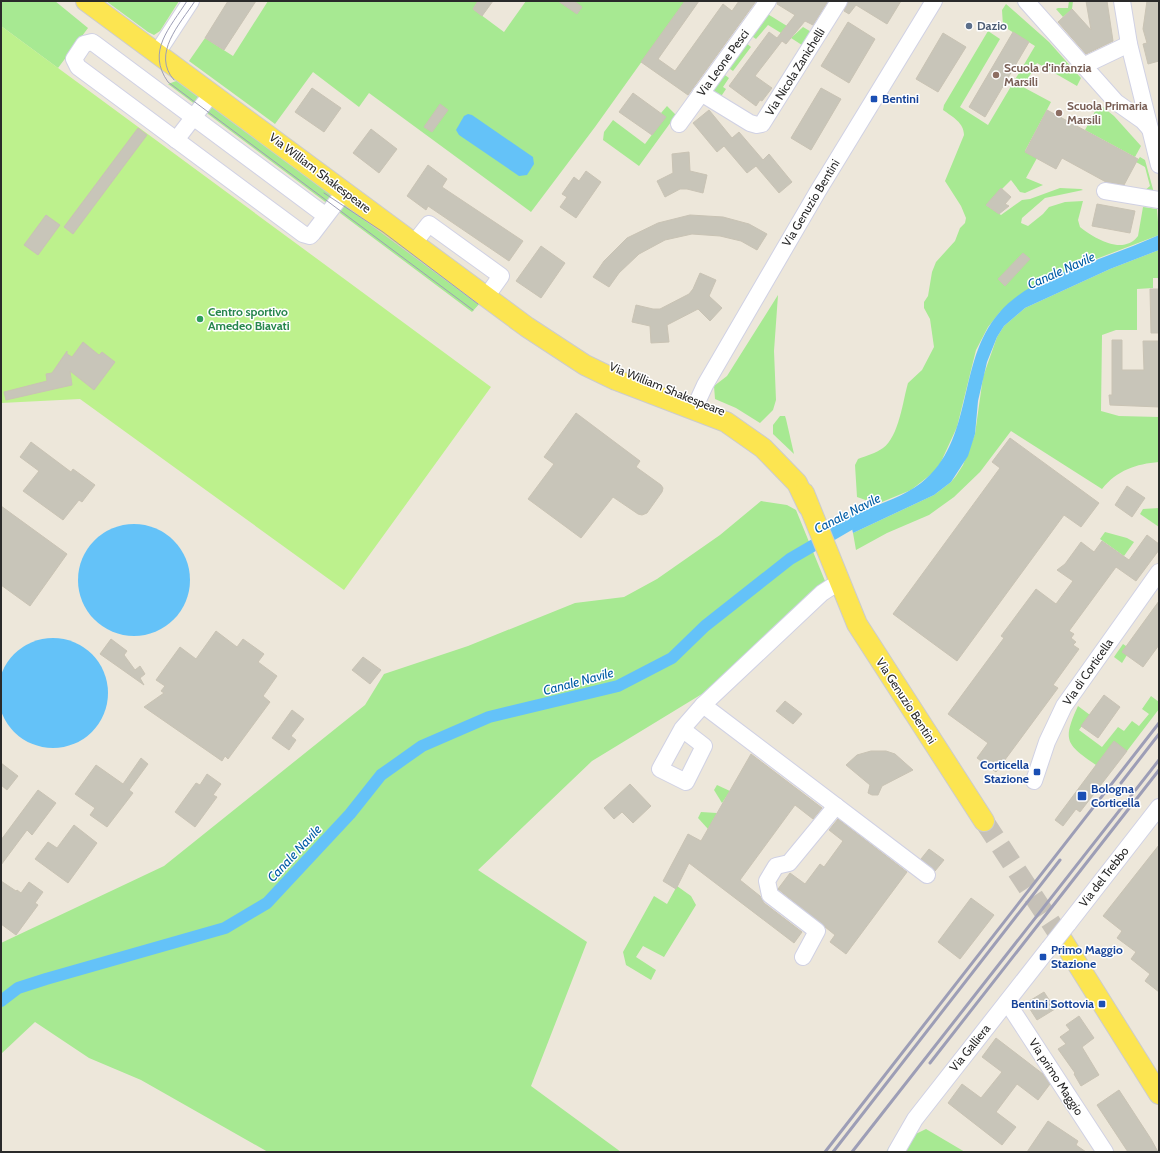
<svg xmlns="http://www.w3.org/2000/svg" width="1160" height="1153" font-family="Cabin,sans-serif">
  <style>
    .green { fill: #a7e992 }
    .pitch { fill: #bdf18d }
    .water { fill: #64c2f8 }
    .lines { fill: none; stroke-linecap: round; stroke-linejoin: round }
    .canal { stroke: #64c2f8; stroke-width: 12 }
    .building { fill: #c8c5b9; stroke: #c9c3b4 }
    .major-tunnel { stroke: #c6c1b7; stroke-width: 20; stroke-dasharray: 20 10; stroke-linecap: butt }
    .minor-casing { stroke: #d0d1e4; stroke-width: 18 }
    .major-casing { stroke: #ccc; stroke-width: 22 }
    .minor { stroke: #fff; stroke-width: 16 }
    .major { stroke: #fce551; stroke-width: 20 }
    .tram { stroke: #9d9eb6; stroke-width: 1 }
    .rail { stroke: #9d9eb6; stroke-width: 3 }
    .minor-bridge-casing { stroke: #d0d1e4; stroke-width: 18; stroke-linecap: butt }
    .minor-bridge { stroke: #fff; stroke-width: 16 }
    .service-dot { fill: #5c6f8a; stroke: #fff; stroke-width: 1.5 }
    .education-dot { fill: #8d6e63; stroke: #fff; stroke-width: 1.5 }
    .transit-dot { fill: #1a4fb4; stroke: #fff; stroke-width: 1.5 }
    .leisure-dot { fill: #2e9e5b; stroke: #fff; stroke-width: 1.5 }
    .labels { text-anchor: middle; stroke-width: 3; stroke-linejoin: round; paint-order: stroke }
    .service-label { font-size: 12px; font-weight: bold; fill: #4e5e75; stroke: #fff; text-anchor: start }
    .street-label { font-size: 12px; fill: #2a2a2a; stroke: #fff }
    .education-label { font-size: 12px; font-weight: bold; fill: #785e54; stroke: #fff; text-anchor: start }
    .transit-label { font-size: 12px; font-weight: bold; fill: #164399; stroke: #fff; text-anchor: start }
    .leisure-label { font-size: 12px; font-weight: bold; fill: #27864d; stroke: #fff; text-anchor: start }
    .water-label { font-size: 13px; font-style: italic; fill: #025da6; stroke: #fff }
  </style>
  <rect width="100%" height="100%" fill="#ede7da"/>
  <!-- green -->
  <g class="green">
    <polygon points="1,1 55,1 88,28 58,68 1,26"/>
    <polygon points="106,1 179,1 160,31 154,35 148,32"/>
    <polygon points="268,1 478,1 473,9 504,32 526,1 685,1 595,127 531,212 369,93 359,107 313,72 275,124 189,61 205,38 233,56"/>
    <polygon points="1069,1 1073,1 1072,9 1063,17 1056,9 1058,8 1068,8"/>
    <path d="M1006 4 1049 42 1081 78 1077 86 1037 63 1023 87 1051 102 1025 151 1037 158 1026 178 1043 185 1025 193 1020 192 1011 180 986 205 1001 215 1022 200 1030 199 1060 188 1081 189 1083 190 1045 198 1022 218 1021 223 1028 226 1043 214 1049 207 1065 202 1083 201 1078 220 1080 227C1094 238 1123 256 1138 236L1143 207 1157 209 1159 235 1070 269 1000 312 988 327 976 350 957 427 940 464 934 472 911 490 877 504 857 497 855 465 858 459C866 456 876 453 883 448 899 437 903 400 908 383L922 370 934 347 930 319 924 308V302L928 296 932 272 936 262 955 241 960 228 965 223 966 218 961 206 945 181 964 135C964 123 953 117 943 110L944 105 988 31 1000 39 960 107 988 125 1035 46 1003 26 1002 10Z"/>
    <polygon points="766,13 787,26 781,33 768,25 756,39 750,35"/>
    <polygon points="803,27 813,33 805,47 791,38"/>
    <polygon points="745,42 751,47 733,71 727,67"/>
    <polygon points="722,73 729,78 723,87 726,89 720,98 710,91"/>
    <polygon points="179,80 322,188 480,303 472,312 168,84"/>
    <polygon points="1099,104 1114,116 1141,146 1135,157 1085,130"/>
    <polygon points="667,106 676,115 639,166 603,140 604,132 613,120 645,144 665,117 661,113"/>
    <polygon points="1140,157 1145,160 1154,193 1144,191 1150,186 1145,167 1136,162"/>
    <path d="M1159 250V278H1153V288L1137 289V330H1116L1102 335 1101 411 1119 416 1159 417V462C1136 464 1117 470 1102 489L1011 431 980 472 954 497 929 515 887 533 856 550 853 533 934 495 951 482 956 476 963 465 975 434 983 377 997 337 1004 326 1025 308 1110 269Z"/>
    <polygon points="778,295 774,351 776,400 773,410 760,423 736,408 715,399 714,386 727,376"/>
    <polygon points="780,416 785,416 786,419 794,454 773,434 773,425"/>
    <polygon points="761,501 787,505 796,510 825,581 720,683 592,761 478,870 587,942 531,1086 621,1152 268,1152 141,1080 89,1058 35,1022 1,1054 1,943 164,866 365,705 384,674 468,646 575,603 624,597 657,579 720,535"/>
    <polygon points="1159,508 1159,527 1140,514 1143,509"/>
    <polygon points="1105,532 1127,538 1134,542 1124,556 1100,539"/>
    <polygon points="1123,644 1126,646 1127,655 1122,663 1114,657"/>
    <path d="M1151 696 1159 702V709L1127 751 1096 765C1066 744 1062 741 1078 706L1090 715 1079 730 1102 747 1118 727 1124 731 1132 721 1139 726 1149 714 1142 709Z"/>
    <polygon points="717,785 730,791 722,803 714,790"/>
    <polygon points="701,812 717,813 708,829 698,818"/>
    <polygon points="677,886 691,896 696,905 664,957 643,946 636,957 656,970 651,980 626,965 623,952 654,896 667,904"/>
    <polygon points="926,1129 965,1152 886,1152 889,1147"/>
  </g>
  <!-- pitch -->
  <polygon class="pitch" points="1,26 491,387 344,590 80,399 1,403"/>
  <!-- water -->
  <g class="water">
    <polygon points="468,114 472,115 533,157 534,164 527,175 519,176 459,135 456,130 464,116"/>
    <path d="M1159 235V250L1110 269 1025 308 1004 326 997 337 987 362 978 401 975 434 968 456 951 482 934 495 853 533 849 516C873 506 900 499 921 483 975 441 956 362 999 313 1023 285 1058 274 1091 262 1114 253 1137 245 1159 235Z"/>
    <circle cx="134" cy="580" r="56"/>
    <circle cx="53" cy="693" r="55"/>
  </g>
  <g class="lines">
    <!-- canal -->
    <polyline class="canal" points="1,1001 18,988 46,979 225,928 267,903 350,814 381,775 422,746 489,717 618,686 672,658 705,626 790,559 850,524 866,517"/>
  </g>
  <!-- building -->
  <g class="building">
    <polygon points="228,1 256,1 224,50 205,38"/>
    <polygon points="478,1 493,1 482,16 473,9"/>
    <polygon points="558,1 574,1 582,7 577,14"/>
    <polygon points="685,1 699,1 658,59 675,71 723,4 732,11 739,1 756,1 688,95 641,62"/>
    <polygon points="777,1 828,1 813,25 805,21 786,44 782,41 755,76 772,88 762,101 760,100 756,106 729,86 769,32 777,38 795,15 777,4"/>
    <polygon points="848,1 901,1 887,24 856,5 849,14 844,11"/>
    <polygon points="1086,1 1107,1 1113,41 1086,54 1058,22 1072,9 1091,30"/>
    <polygon points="1147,1 1159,1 1159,61 1148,64 1143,44 1147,43 1143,29"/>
    <polygon points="848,22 875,39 849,83 821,66"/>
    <polygon points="1013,32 1029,42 985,117 969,107"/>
    <polygon points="943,33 966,47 938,92 916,79"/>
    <polygon points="312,88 341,108 324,132 295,112"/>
    <polygon points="821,88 841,99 811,150 791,138"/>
    <polygon points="633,93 666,117 652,135 619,112"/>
    <polygon points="440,104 448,110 432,132 424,127"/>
    <polygon points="709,110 732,138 739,132 763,160 769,154 792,182 779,193 756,166 747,173 724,146 717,152 693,123"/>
    <polygon points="1047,110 1138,159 1124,185 1106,182 1062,158 1056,169 1025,152"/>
    <polygon points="138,128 147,135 73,234 64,227"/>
    <polygon points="371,129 397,149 379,173 353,153"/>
    <polygon points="689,152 690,171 707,175 703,193 687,189 680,189 665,197 657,181 673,173 672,154"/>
    <polygon points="428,165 447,179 442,187 523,241 509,261 428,206 426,210 407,196"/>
    <polygon points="586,171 601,182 576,218 560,207 567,197 562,194 574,177 579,181"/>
    <polygon points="1001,188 1011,197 1005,204 1009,206 999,214 986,205"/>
    <polygon points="1097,204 1135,211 1130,233 1092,226"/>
    <polygon points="46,215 60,225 38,255 24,245"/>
    <polygon points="690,215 723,217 749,224 767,234 757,250 741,241 720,236 692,234 665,240 639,254 619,273 609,287 593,277 604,261 627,238 658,223"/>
    <polygon points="541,246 565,263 541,298 516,281"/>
    <polygon points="1023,253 1030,259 1005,286 998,279"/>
    <polygon points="700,273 716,280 709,296 722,308 710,321 698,309 667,325 669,342 651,343 650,326 632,322 636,305 653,309 660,309 689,294 693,289"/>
    <polygon points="1150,289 1159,289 1159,333 1151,333"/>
    <polygon points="1112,340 1122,340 1122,370 1144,370 1143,341 1159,341 1159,407 1110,405 1109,395 1112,395"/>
    <polygon points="83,342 99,355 102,352 115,362 94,390 70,371 72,385 6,400 4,392 47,381 46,374 52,373 67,351 67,354 72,357"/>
    <polygon points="576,413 640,461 636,467 661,485 663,488 662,492 647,513 642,515 638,514 613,497 581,538 528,499 554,464 544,457"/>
    <polygon points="1010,438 1099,503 1081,527 1064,515 957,661 893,614 1000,468 992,462"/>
    <polygon points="31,442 71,472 73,469 95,485 82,502 79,500 63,520 23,491 39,471 20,457"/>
    <polygon points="1127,486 1145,498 1132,517 1115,505"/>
    <polygon points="1,506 67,554 30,606 1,585"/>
    <polygon points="1147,535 1159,544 1159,550 1136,581 1116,567 1069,631 1074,634 1071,638 1076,642 1073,645 1079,649 1053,685 1058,688 996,772 977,758 988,743 948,714 1004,638 1001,636 1036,589 1056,604 1073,581 1057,570 1065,564 1081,542 1094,552 1102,541 1129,560"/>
    <polygon points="1159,601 1159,645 1143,667 1122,652"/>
    <polygon points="216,631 237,647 243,639 264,654 258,662 277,676 263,696 270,702 228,759 225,756 222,761 144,707 164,693 161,691 165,686 156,680 180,647 196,659"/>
    <polygon points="111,639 127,651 124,655 135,670 140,666 145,674 140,678 144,685 100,654"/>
    <polygon points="363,657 381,670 370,684 352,670"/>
    <polygon points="1104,695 1120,707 1098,738 1081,726"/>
    <polygon points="785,701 802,714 793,724 776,711"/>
    <polygon points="292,710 304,719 291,736 296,740 289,750 272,738"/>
    <polygon points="1114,741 1127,751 1080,812 1076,809 1063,826 1055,820"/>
    <polygon points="871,751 886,751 895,754 913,770 882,786 878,795 872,795 868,793 870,785 846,765 857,755"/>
    <polygon points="751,754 822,808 813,819 795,805 740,880 760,896 764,903 802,932 794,943 689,863 676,889 663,881 688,834 701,841"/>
    <polygon points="141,758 148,764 129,790 133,793 107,827 90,815 95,808 75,794 96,765 123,784"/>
    <polygon points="1,763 18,776 7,790 1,785"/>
    <polygon points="207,774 221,784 213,795 217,797 195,827 175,812 196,783 200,785"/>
    <polygon points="630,784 651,806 633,823 622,812 614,819 604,808"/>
    <polygon points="38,790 56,803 32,835 27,830 1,865 1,840"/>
    <polygon points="838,819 907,872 846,954 830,942 835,935 778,889 790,873 805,884 820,864 824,867 843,841 829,830"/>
    <polygon points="74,825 97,843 68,883 35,859 48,842 57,848"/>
    <polygon points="1159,845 1159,992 1145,981 1150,974 1131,959 1136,952 1117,938 1122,931 1103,916"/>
    <polygon points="929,849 944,860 935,871 921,859"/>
    <polygon points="1,881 16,891 17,890 21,893 29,882 43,892 35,903 38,905 16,935 1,924"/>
    <polygon points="971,898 994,915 960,959 938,942"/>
    <polygon points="1044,992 1055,1009 1037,1020 1026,1003"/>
    <polygon points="1079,1016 1094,1038 1082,1047 1099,1075 1081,1086 1074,1074 1075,1073 1058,1049 1066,1044 1060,1037 1070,1030 1066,1025"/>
    <polygon points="996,1038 1043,1074 1050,1084 1038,1100 1017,1084 996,1112 1016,1127 1002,1145 948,1103 962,1084 981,1098 1002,1072 982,1057"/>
    <polygon points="1119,1090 1151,1139 1158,1152 1128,1152 1097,1105"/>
    <polygon points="1048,1121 1078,1141 1076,1145 1086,1152 1027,1152"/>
  </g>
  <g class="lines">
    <!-- major-tunnel -->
    <polyline class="major-tunnel" points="984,821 1063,941"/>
    <!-- minor casing -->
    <g class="minor-casing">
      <g id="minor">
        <polyline points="1026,1 1116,102 1143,121 1150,129"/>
        <polyline points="1122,1 1129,44 1159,165"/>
        <polyline points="157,53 191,1"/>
        <polyline points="1083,66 1129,44"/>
        <polyline points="701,93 750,123 757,125 762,124 839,1"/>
        <polyline points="679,124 768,1"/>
        <polyline points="176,140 212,93"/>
        <polyline points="1105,191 1159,200"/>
        <polyline points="326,216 95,44 92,42 84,44 74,59 78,67 303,234 310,236 313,233 345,191"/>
        <polyline points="414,243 429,224 501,276 486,297"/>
        <polyline points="694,409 705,385 818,191 934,1"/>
        <polyline points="839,582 822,593 703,705 927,875"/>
        <polyline points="682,729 704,746 686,782 660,769 682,729 703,705"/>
        <polyline points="1034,781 1047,742 1064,706 1159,572"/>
        <polyline points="1068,924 1159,807"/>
        <polyline points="803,957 817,931 770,895 767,881 776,866 789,863 836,806"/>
        <polyline points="1007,1002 1105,1152"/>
        <polyline points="896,1152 915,1119 1049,948"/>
      </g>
    </g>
    <!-- major casing -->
    <g class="major-casing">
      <g id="major">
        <polyline points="86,1 527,327 585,365 616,380 726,422 763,448 797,483 808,506"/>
        <polyline points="804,493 857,624 984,821"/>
        <polyline points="1063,941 1159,1094"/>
      </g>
    </g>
    <!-- minor -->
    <use href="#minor" class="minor"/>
    <!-- major -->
    <use href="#major" class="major"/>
    <!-- tram -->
    <g class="tram">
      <path d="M187 1C170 28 146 51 168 82L473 310"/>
      <path d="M174 80C151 54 180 24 195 1"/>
      <polyline points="324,193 383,232 478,304"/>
    </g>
    <!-- rail -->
    <g class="rail">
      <polyline points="1121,783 1159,734"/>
      <polyline points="930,1063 1159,770"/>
      <polyline points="825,1152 1159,723"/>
      <polyline points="833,1152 1060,860"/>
      <polyline points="852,1152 1159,760"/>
    </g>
    <!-- minor-bridge casing -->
    <g class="minor-bridge-casing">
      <polyline id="minor-bridge" points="1049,948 1068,924"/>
    </g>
    <!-- minor-bridge -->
    <use href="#minor-bridge" class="minor-bridge"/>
  </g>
  <!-- markers -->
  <circle class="service-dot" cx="969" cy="26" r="4"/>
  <g class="education-dot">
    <circle cx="996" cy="75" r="4"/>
    <circle cx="1059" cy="113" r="4"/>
  </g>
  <g class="transit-dot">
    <rect x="870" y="95" width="8" height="8" rx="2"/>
    <rect x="1033" y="768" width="8" height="8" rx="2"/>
    <rect x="1077" y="791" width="10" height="10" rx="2"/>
    <rect x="1039" y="953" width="8" height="8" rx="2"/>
    <rect x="1098" y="1000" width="8" height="8" rx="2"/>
  </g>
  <circle class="leisure-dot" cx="200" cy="319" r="4"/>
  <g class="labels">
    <!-- service labels -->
    <g class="service-label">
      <text x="977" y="30">Dazio</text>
    </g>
    <!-- street labels -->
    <g class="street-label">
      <text transform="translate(723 63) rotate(-54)" y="4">Via Leone Pesci</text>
      <text transform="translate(795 72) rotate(-58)" y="4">Via Nicola Zanichelli</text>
      <text transform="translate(320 173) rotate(37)" y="4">Via William Shakespeare</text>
      <text transform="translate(811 203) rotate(-59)" y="4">Via Genuzio Bentini</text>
      <text transform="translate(667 389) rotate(22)" y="4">Via William Shakespeare</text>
      <text transform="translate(1088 672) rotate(-55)" y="4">Via di Corticella</text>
      <text transform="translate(906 701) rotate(57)" y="4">Via Genuzio Bentini</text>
      <text transform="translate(1104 877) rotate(-52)" y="4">Via del Trebbo</text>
      <text transform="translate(970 1048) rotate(-51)" y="4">Via Galliera</text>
      <text transform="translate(1056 1077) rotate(57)" y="4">Via primo Maggio</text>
    </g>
    <!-- education labels -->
    <g class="education-label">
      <text x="1004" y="72">Scuola d'infanzia<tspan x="1004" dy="14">Marsili</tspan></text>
      <text x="1067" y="110">Scuola Primaria<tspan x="1067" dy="14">Marsili</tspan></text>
    </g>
    <!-- transit labels -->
    <g class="transit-label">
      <text x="882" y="103">Bentini</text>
      <text x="1029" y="769" text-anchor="end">Corticella<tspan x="1029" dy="14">Stazione</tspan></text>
      <text x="1091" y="793">Bologna<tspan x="1091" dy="14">Corticella</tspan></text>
      <text x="1051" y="954">Primo Maggio<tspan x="1051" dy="14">Stazione</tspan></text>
      <text x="1094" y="1008" text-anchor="end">Bentini Sottovia</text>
    </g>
    <!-- leisure labels -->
    <g class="leisure-label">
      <text x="208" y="316">Centro sportivo<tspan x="208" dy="14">Amedeo Biavati</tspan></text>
    </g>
    <!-- water labels -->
    <g class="water-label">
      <text transform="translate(1061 270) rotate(-24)" y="5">Canale Navile</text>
      <text transform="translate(847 513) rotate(-27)" y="5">Canale Navile</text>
      <text transform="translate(578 681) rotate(-15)" y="5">Canale Navile</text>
      <text transform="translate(294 853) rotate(-47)" y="5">Canale Navile</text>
    </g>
  </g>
  <!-- border -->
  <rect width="1160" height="1153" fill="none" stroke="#2a2a2a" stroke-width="4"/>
</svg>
